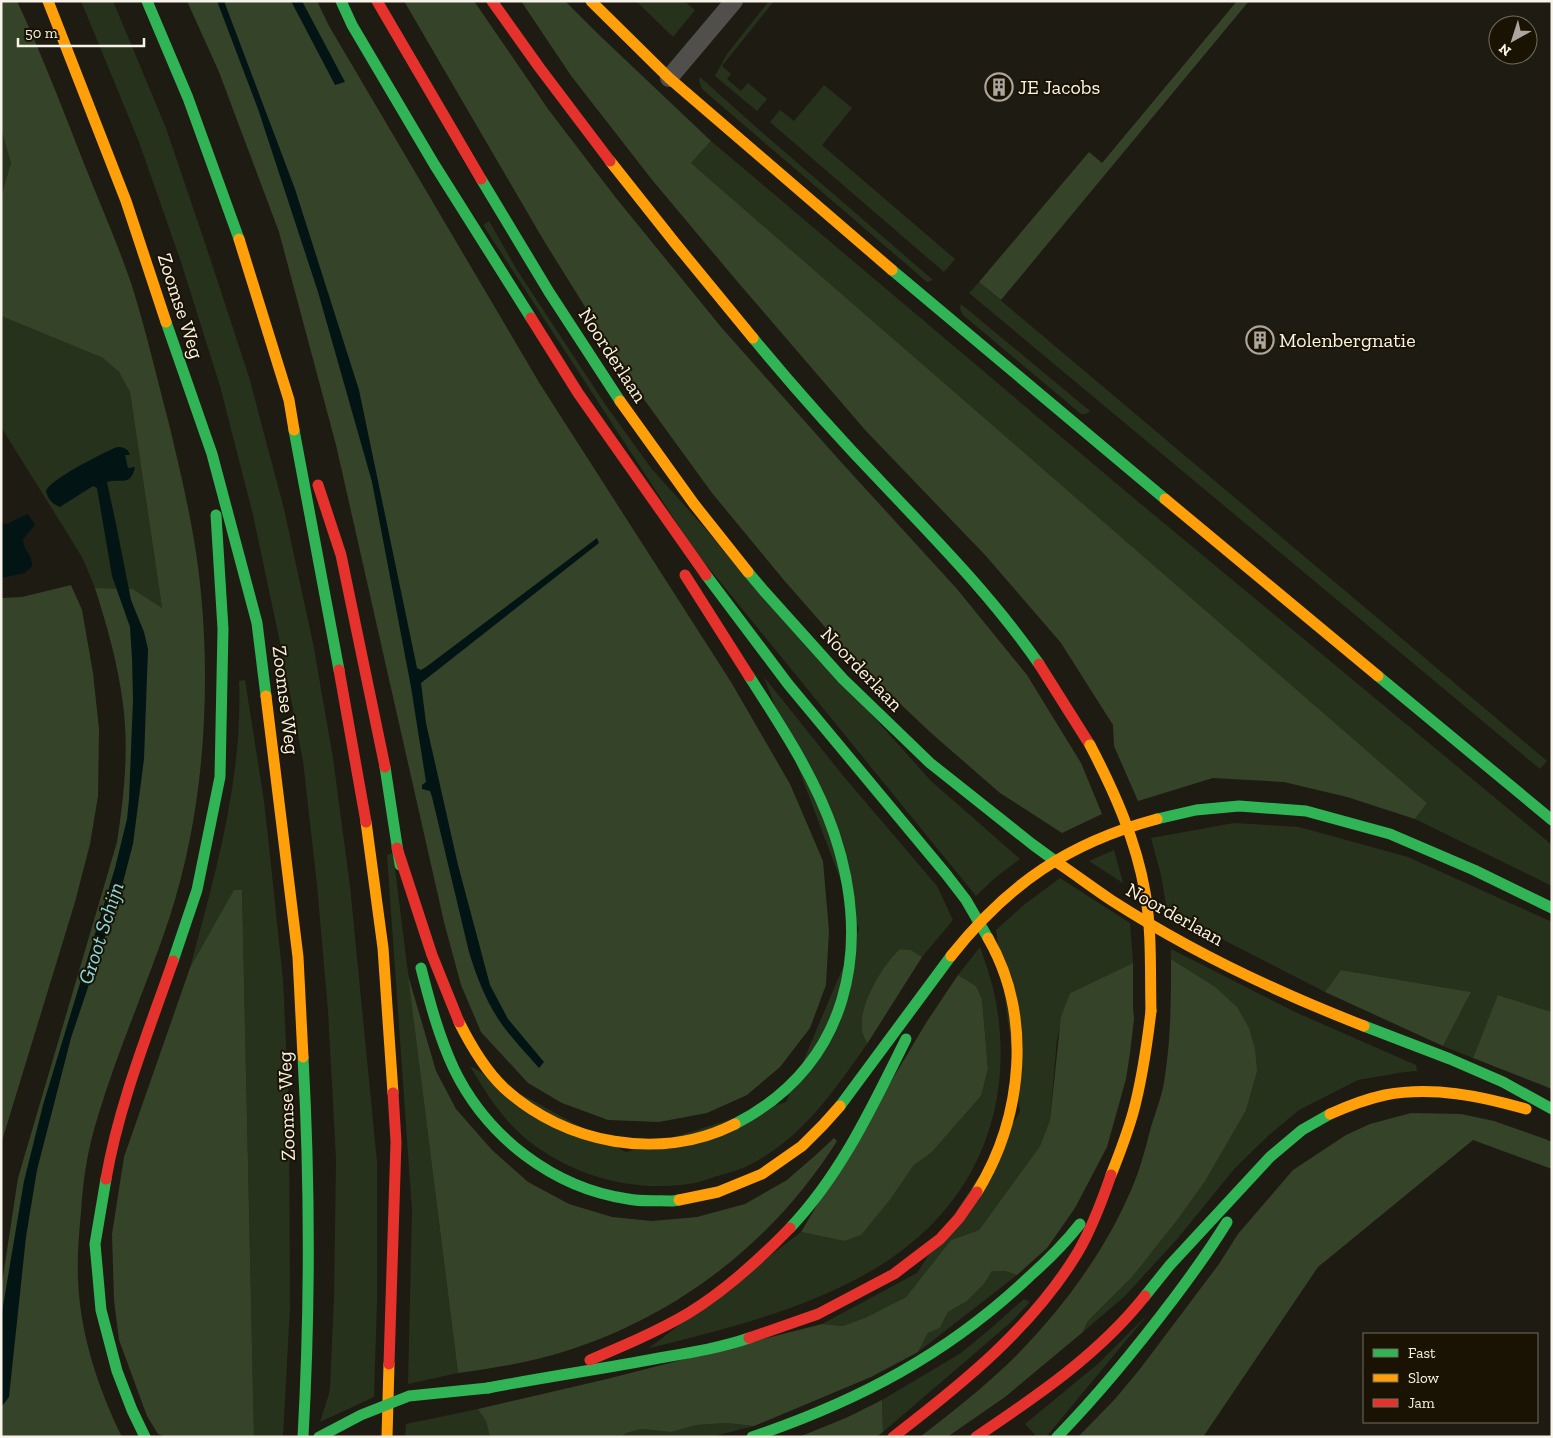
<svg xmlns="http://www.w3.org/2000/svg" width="1553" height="1438" font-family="'Zilla Slab',serif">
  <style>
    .green { fill: #27321c }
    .forest { fill: #354428 }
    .water { fill: #031415 }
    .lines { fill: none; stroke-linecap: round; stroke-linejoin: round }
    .street { stroke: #514f4b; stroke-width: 18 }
    .fast { stroke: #30b455; stroke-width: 11 }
    .slow { stroke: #ff9f0a; stroke-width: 11 }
    .jam { stroke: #e5322d; stroke-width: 11 }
    .fast-bridge { stroke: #30b455; stroke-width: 11 }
    .slow-bridge { stroke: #ff9f0a; stroke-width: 11 }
    .labels { text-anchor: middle; stroke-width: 4; stroke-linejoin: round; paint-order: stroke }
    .poi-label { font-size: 20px; fill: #f8f3e9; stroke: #1a1304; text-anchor: start }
    .street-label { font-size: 20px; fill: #f8f3e9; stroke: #1a1304 }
    .water-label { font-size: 21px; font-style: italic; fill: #88dce3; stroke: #1a1304 }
  </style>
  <rect width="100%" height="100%" fill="#1e1b12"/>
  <!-- green -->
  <g class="green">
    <polygon points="81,1 113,1 166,128 208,252 249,377 284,509 313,643 333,758 350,886 377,1162 377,1301 374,1397 320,1422 329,1394 330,1387 334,1297 336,1159 328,1011 317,885 303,761 281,647 253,515 220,386 181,262 139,142"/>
    <polygon points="636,1 684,1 695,10 673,37"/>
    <polygon points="769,1 774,1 722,66 731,74 727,79 741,91 748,83 767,99 757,111 715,76 727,54"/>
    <polygon points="700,77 757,128 933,280 927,282 702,89 699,80"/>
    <polygon points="824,85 852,108 822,145 955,259 944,272 770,122 780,110 794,121"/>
    <polygon points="1,129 11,163 1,196"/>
    <polygon points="711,141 1130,495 1552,845 1552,886 1415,819 1427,803 691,163"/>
    <polygon points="489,221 517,270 605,404 651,468 931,781 1020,859 996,877 976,896 695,551 483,225"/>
    <polygon points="979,282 1547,761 1540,769 969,293"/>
    <polygon points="961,304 1090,411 1086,414 1081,414 963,315 960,309"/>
    <polygon points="1,316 103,358 119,372 130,392 162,608 133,589 95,588 83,559 69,536 1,427"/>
    <path d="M764 677 845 778 937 886 953 920 922 957 911 950 900 949C883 964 858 1006 862 1029 863 1034 866 1039 867 1044 836 1088 805 1134 757 1161 744 1169 728 1173 714 1177 706 1180 697 1183 688 1184 635 1192 577 1177 534 1145 506 1125 487 1095 470 1066L626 1152 786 1102 859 929Z"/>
    <path d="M245 680 264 801 269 846 283 980 289 1108 290 1307 283 1437H254L242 890 190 968C215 875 243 779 239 681Z"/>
    <polygon points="1234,823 1299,827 1408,857 1552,922 1552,1012 1499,995 1473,1058 1443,1046 1471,992 1341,970 1325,992 1167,911 1161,875 1151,838"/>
    <polygon points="1114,850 1123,883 1089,861"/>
    <polygon points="393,853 458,1373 408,1384 412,1210 387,855"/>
    <polygon points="1060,878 1130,923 1133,963 1070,993 1057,1039 1050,1120 1040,1146 979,1230 951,1240 906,1297 867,1317 843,1326 822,1324 917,1273 1020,1112 996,930 1025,904"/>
    <path d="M980 947C986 965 993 983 996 1002 1014 1103 980 1197 893 1257 824 1305 731 1328 649 1348L801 1232 844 1241 892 1197 913 1166 932 1152 981 1096 988 1069 982 999 976 986 958 975Z"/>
    <polygon points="1171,949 1295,1012 1416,1065 1417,1071 1405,1072 1358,1080 1299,1110 1269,1135 1235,1168 1178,1238 1125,1296 1083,1332 1087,1322 1132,1277 1214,986 1171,959"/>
    <polygon points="992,1271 1005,1271 1017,1275 918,1352 928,1333 940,1328 948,1312 967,1301 984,1284"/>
    <polygon points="1024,1299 1030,1302 1010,1323 883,1432 882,1400 961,1353 990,1329"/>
    <polygon points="1148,1314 1046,1437 1037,1437 1025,1424 1099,1363"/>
    <polygon points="478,1409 486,1421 490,1437 405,1437 406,1424"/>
    <polygon points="727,1423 754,1426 711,1437 621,1437 626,1433 642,1429 671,1432 697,1425"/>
  </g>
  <!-- forest -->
  <g class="forest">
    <path d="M1 1H17C41 53 62 107 83 161 99 202 118 244 132 286 146 331 157 378 169 424 182 478 196 537 201 593 205 635 206 678 204 720 201 787 190 855 169 919 147 985 118 1049 98 1116 88 1147 83 1179 81 1212 79 1234 77 1257 78 1279 80 1334 98 1388 122 1437H1V1290L18 1178 117 842C124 797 129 750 123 704 118 664 107 626 95 588L133 589 162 608 130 392 119 372 103 358 1 316V196L11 163 1 129Z"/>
    <polygon points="187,1 317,1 329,26 540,384 731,682 790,784 823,861 829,931 826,985 810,1028 780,1067 747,1095 707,1113 659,1122 608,1120 562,1103 528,1083 481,1032 461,985 444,922 336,445 279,232 219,72"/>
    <polygon points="404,1 474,1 548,109 616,198 721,327 841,462 957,589 1027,675 1081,763 1102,814 1062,833 1000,793 930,732 852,658 783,579 712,493 635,387 544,241"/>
    <polygon points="521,1 565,1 596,32 711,141 691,163 1427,803 1415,819 1347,797 1284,782 1213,778 1138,801 1114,746 1113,725 1061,643 986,556 866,431 736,280 653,181 572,77"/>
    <polygon points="1237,1 1249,1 1001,300 979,282 1089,152 1102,163"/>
    <polygon points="71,585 82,610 93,673 99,729 98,796 90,844 75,902 1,1144 1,598 22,597"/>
    <polygon points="234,890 242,890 254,1437 166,1437 158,1434 147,1416 119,1340 114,1300 112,1234 124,1157 190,968"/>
    <path d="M900 949 911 950 922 957 867 1044C866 1039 862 1034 862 1029 858 1006 883 964 900 949Z"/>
    <path d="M1171 959 1214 986 1237 1007 1249 1028 1255 1049 1257 1071 1246 1110 1205 1181 1177 1220 1132 1277 1087 1322 1083 1332 1005 1397 953 1433 947 1437H920C947 1416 974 1395 999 1372 1049 1326 1099 1262 1127 1199 1138 1177 1145 1151 1151 1127 1156 1111 1163 1093 1165 1076 1171 1037 1171 998 1171 959Z"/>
    <polygon points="1133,963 1133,1007 1134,1019 1130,1053 1126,1079 1107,1147 1075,1208 1047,1248 1017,1275 1005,1271 992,1271 984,1284 967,1301 948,1312 940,1328 928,1333 918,1352 871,1377 754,1426 727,1423 697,1425 671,1432 642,1429 626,1433 621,1437 490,1437 486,1421 478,1409 607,1379 822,1324 843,1326 867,1317 906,1297 951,1240 979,1230 1040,1146 1050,1120 1061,1017 1070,993"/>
    <polygon points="1341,970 1471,992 1443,1046 1325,992"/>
    <path d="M408 975 436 1071 456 1109 492 1150 528 1182 569 1204 612 1217 652 1221 697 1217 745 1204 787 1180 818 1153 834 1138 837 1141C774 1241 679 1315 566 1351 531 1362 495 1368 458 1373Z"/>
    <polygon points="958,975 976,986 982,999 988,1069 981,1096 932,1152 913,1166 892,1197 861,1235 844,1241 801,1232 926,1023"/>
    <polygon points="1498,995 1552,1012 1552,1089 1473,1058"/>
    <polygon points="1411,1113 1461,1114 1494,1121 1545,1139 1552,1142 1552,1169 1473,1140 1318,1267 1203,1437 1078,1437 1115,1399 1140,1369 1219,1264 1238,1234 1293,1170 1346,1135 1370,1124"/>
    <polygon points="882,1400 883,1432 876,1437 799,1437 848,1417"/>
  </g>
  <!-- water -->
  <g class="water">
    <path d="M217 1H224L295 189 359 390 417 668 421 670 426 667 597 538 599 543 421 683 426 723 458 865 490 985 508 1019 544 1062 539 1068C527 1054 514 1041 503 1026 487 1004 477 978 469 952L432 797 430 791 422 789V785L426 782 411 687 372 482 318 292 258 109Z"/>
    <polygon points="291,1 302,1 345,82 335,85"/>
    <path d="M117 447C123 447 128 448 130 455H125L128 468 135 467C131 487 120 478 107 482L116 524 131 600 144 632 148 649 144 759 133 844 122 886 71 1038 37 1170 26 1237 9 1397 3 1405 1 1404V1318L24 1181 43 1105 115 868 127 819 129 800 133 700 132 658 130 627 112 576 97 488 93 486 60 507C52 504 48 499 46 491 50 479 103 453 117 447Z"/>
    <path d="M28 514 35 525 23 539C24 553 32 552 32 566L25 573 1 578V523L7 524Z"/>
  </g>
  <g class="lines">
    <!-- street -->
    <polyline class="street" points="669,78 734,1"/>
    <!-- fast -->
    <g class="fast">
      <polyline points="147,1 188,98 239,239"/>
      <polyline points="341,1 352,25 434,164 531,318"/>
      <polyline points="481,179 549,292 620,401"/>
      <polyline points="892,270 1165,499"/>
      <polyline points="166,322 212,454 257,623 266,696"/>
      <path d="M753 338C795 389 839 438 885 486 939 543 994 599 1039 664"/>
      <polyline points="294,430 339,670"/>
      <polyline points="748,572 764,591 843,679 930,763 1032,844 1058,863"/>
      <polyline points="706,575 788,684 946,874 966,900 988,938"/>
      <polyline points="1378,676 1552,820"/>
      <polyline points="385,767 400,865"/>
      <polyline points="1157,819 1196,810 1239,806 1306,811 1390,834 1474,870 1552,908"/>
      <polyline points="173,961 197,890 220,777 223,629 216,515"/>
      <path d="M421 968C430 1003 439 1037 454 1069 487 1137 553 1188 628 1199 642 1202 659 1200 673 1201L679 1200"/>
      <polyline points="1364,1026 1450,1059 1503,1082 1552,1109"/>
      <polyline points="840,1106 951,956"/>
      <path d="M735 1124C849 1065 873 949 834 833 815 777 781 726 749 676"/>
      <polyline points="106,1179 95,1244 101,1310 117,1371 132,1410 145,1437"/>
      <path d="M790 1228C842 1173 873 1105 906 1039"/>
      <polyline points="1145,1296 1170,1265 1270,1157 1302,1130 1330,1114"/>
      <path d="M488 1388C545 1377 602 1369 659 1358 688 1353 720 1348 749 1338"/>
      <path d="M303 1437C310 1312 310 1183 303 1057"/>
      <path d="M752 1437C858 1401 948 1354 1030 1276 1048 1260 1065 1243 1080 1224"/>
      <path d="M1057 1437C1100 1393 1138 1346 1175 1297 1193 1273 1211 1248 1227 1222"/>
    </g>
    <!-- slow -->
    <g class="slow">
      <polyline points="48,1 126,201 166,322"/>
      <polyline points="591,1 669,78 892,270"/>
      <polyline points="610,161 675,243 753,338"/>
      <polyline points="239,239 289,400 294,430"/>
      <polyline points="620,401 694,504 748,572"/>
      <polyline points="1165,499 1378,676"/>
      <polyline points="266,696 298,957 303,1057"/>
      <polyline points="366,822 383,948 393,1093"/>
      <path d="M1058 863C1076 875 1093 888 1111 900 1190 951 1276 992 1364 1026"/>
      <path d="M459 1022C471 1046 485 1070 504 1088 565 1144 660 1162 735 1124"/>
      <path d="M1330 1114C1348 1106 1366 1099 1385 1095 1433 1086 1480 1096 1526 1109"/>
      <path d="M1111 1175C1119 1155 1127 1134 1133 1113 1142 1080 1147 1045 1151 1011"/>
      <path d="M977 1192C1023 1117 1033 1016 988 938"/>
      <polyline points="679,1200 718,1192 762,1174 802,1146 823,1125 840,1106"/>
      <polyline points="387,1437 389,1364"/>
    </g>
    <!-- jam -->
    <g class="jam">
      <polyline points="377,1 481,179"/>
      <polyline points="492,1 539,67 610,161"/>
      <polyline points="531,318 578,393 706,575"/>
      <polyline points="318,485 341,555 385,767"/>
      <polyline points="685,575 749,676"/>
      <polyline points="1039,664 1090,745"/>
      <polyline points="339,670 366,822"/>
      <polyline points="397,848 432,955 459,1022"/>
      <path d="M106 1179C119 1104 148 1033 173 961"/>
      <polyline points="749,1338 818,1314 894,1274 940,1239 959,1218 977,1192"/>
      <path d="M590 1360C623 1346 656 1332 687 1314 725 1291 760 1259 790 1228"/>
      <polyline points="389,1364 396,1142 393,1093"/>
      <path d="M893 1437C962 1384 1033 1327 1078 1252 1092 1228 1102 1201 1111 1175"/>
      <path d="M976 1437C1037 1396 1099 1354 1145 1296"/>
    </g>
    <!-- fast-bridge -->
    <polyline class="fast-bridge" points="319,1437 361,1415 409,1396 488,1388"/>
    <!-- slow-bridge -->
    <g class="slow-bridge">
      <path d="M1090 745C1114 791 1136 840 1145 892 1152 931 1150 972 1151 1011"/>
      <path d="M951 956C1008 884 1068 843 1157 819"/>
    </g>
  </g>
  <!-- icons -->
  <defs>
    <g id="building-ring" transform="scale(1.4375)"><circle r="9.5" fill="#1a1304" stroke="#aca79e" stroke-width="1.5"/><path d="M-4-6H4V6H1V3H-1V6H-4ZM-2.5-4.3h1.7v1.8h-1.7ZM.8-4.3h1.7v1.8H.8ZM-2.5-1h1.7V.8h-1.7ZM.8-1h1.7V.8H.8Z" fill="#aca79e"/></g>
  </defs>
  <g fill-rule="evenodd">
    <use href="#building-ring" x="999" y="87"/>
    <use href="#building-ring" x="1260" y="340"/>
  </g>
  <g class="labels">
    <!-- poi labels -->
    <g class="poi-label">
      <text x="1018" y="94">JE Jacobs</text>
      <text x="1279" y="347">Molenbergnatie</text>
    </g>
    <!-- street labels -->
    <g class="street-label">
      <text transform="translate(181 306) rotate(72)" y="7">Zoomse Weg</text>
      <text transform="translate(613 355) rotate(57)" y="7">Noorderlaan</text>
      <text transform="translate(862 669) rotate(46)" y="7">Noorderlaan</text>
      <text transform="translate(286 700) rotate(83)" y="7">Zoomse Weg</text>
      <text transform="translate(1175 914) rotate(29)" y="7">Noorderlaan</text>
      <text transform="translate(286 1106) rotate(-92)" y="7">Zoomse Weg</text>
    </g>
    <!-- water labels -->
    <g class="water-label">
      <text transform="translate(101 933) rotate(-72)" y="7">Groot Schijn</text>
    </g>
  </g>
  <!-- border -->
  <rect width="1553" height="1438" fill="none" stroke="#f8f3e9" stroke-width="5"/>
  <!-- legend -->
  <rect x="1363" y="1333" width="175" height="90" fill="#1a1304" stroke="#736d60"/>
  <rect x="1373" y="1349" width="25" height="8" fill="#30b455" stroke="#736d60"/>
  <text x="1408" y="1358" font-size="15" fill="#f8f3e9">Fast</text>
  <rect x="1373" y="1374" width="25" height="8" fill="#ff9f0a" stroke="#736d60"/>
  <text x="1408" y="1383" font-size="15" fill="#f8f3e9">Slow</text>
  <rect x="1373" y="1399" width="25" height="8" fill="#e5322d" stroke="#736d60"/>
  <text x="1408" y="1408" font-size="15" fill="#f8f3e9">Jam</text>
  <!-- north arrow -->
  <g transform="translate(1513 40) rotate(219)"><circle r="24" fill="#1a1304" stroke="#736d60"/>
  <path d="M0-4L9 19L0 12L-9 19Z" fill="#aca79e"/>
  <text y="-8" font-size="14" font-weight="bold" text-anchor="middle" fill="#f8f3e9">N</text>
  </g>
  <!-- scale -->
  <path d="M18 38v8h126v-8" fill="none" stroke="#f8f3e9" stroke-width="2.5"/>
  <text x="25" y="38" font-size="15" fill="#f8f3e9" stroke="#1a1304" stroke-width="4" paint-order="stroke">50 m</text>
</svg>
